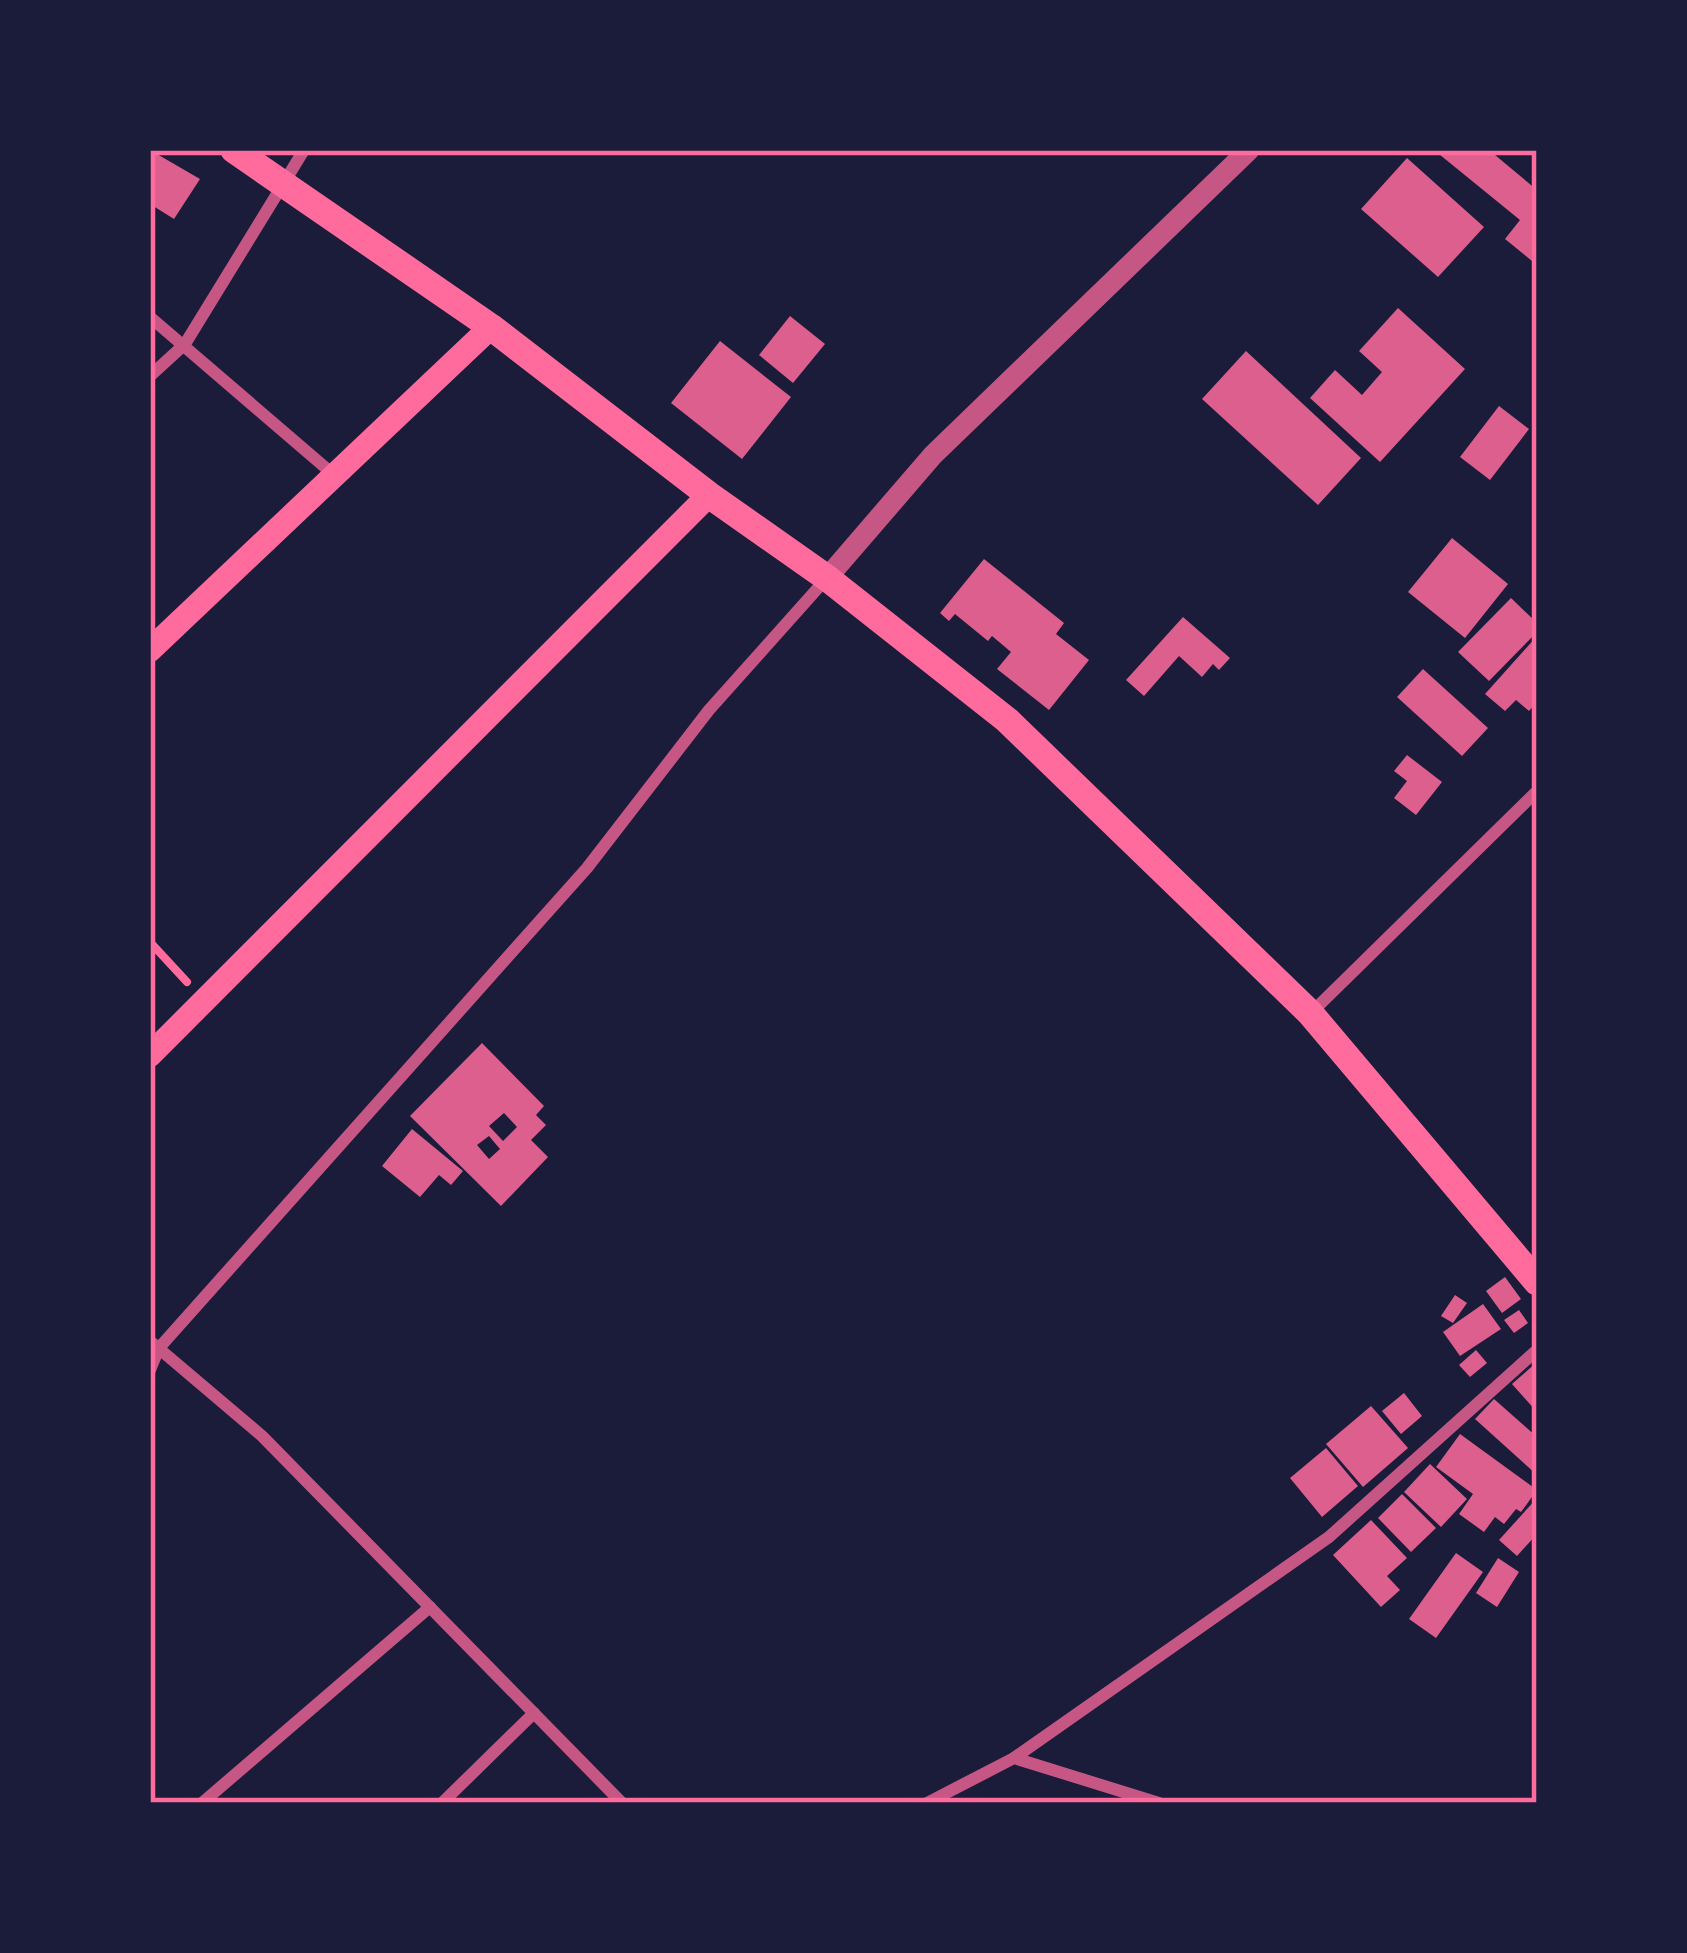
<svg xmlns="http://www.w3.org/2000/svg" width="1687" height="1953" font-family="'Open Sans',sans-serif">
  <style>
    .building { fill: #dd5f8e; fill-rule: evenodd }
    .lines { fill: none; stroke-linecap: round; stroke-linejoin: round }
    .path { stroke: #ff6b9d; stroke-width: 8 }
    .minor { stroke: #c65784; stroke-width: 12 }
    .tertiary { stroke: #c65784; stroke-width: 21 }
    .secondary { stroke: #ff6b9d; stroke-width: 24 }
    .primary { stroke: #ff6b9d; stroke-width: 27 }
    .neatline { fill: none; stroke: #ff6b9d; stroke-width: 4.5 }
  </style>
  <rect width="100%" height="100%" fill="#1b1b3a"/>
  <!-- building -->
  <g class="building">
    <polygon points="150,150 200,179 174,219 150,204"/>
    <polygon points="1434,150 1489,150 1537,190 1537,265 1505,239 1520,220"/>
    <polygon points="1407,158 1484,227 1438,277 1361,209"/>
    <polygon points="1398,308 1465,369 1380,462 1310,398 1335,370 1362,395 1382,372 1359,351"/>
    <polygon points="790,316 825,344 793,383 759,355"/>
    <polygon points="720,341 791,397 742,459 671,403"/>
    <polygon points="1246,351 1361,458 1318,505 1202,399"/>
    <polygon points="1499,406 1529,429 1490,480 1460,457"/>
    <polygon points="1452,538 1508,584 1465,638 1408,592"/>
    <polygon points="984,559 1064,623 1056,634 1089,660 1049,710 997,669 1011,652 992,636 988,641 955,614 949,621 940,613"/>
    <polygon points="1511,598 1537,623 1537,632 1489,681 1458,652"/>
    <polygon points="1183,617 1230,658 1219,670 1213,664 1202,677 1179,656 1144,696 1126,680"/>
    <polygon points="1537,636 1537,702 1529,711 1516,700 1505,711 1485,694"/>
    <polygon points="1423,669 1488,728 1462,756 1397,697"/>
    <polygon points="1407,755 1442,782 1416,815 1394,798 1407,781 1394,771"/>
    <path d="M482 1043 544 1106 536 1115 546 1125 531 1140 548 1157 501 1206 410 1116ZM504 1113 517 1127 503 1141 489 1126ZM489 1136 500 1149 489 1159 477 1145Z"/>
    <polygon points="412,1129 463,1171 451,1185 439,1175 420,1197 382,1166"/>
    <polygon points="1505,1277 1521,1299 1502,1313 1486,1291"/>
    <polygon points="1455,1295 1467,1303 1453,1323 1441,1316"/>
    <polygon points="1483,1304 1501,1329 1460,1356 1443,1332"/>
    <polygon points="1519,1310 1528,1323 1514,1333 1504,1320"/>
    <polygon points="1476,1350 1487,1363 1470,1377 1459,1365"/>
    <polygon points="1537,1362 1537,1412 1512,1384"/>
    <polygon points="1404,1393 1422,1416 1401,1434 1382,1411"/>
    <polygon points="1494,1399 1537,1437 1537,1475 1475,1419"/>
    <polygon points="1371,1406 1408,1448 1363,1487 1326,1444"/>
    <polygon points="1460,1434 1537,1490 1521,1512 1516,1509 1504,1524 1495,1517 1484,1532 1459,1514 1473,1494 1436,1467"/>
    <polygon points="1326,1448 1358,1486 1322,1517 1290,1478"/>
    <polygon points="1430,1464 1467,1499 1441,1527 1404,1492"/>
    <polygon points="1402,1494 1436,1528 1411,1552 1378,1518"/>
    <polygon points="1537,1498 1537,1534 1517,1556 1499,1540"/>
    <polygon points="1371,1520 1407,1558 1387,1576 1400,1590 1381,1607 1333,1555"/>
    <polygon points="1456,1553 1483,1572 1436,1638 1409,1619"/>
    <polygon points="1498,1558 1519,1572 1497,1607 1476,1593"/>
  </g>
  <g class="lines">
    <!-- path -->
    <polyline class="path" points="150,942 187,982"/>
    <!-- minor -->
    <g class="minor">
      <polyline points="150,317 334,475"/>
      <polyline points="150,376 185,344 304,150"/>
      <polyline points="1311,1013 1535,793 1537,795"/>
      <polyline points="150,1341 262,1436 622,1803"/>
      <polyline points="150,1370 159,1348 587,868 709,710 826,579"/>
      <polyline points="1014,1758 1329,1537 1537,1350"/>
      <polyline points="202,1803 430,1607"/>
      <polyline points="442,1803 534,1713"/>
      <polyline points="927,1803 1014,1758 1159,1803"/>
    </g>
    <!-- tertiary -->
    <polyline class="tertiary" points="827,578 933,455 1249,150"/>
    <!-- secondary -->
    <g class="secondary">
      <polyline points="150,650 491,327"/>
      <polyline points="150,1055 709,495"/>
    </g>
    <!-- primary -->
    <polyline class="primary" points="234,150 491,327 709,495 827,578 1007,720 1310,1013 1537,1282"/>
  </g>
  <!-- border -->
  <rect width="1687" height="1953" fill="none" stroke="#1b1b3a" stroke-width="306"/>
  <rect x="153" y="153" width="1381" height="1647" class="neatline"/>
</svg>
